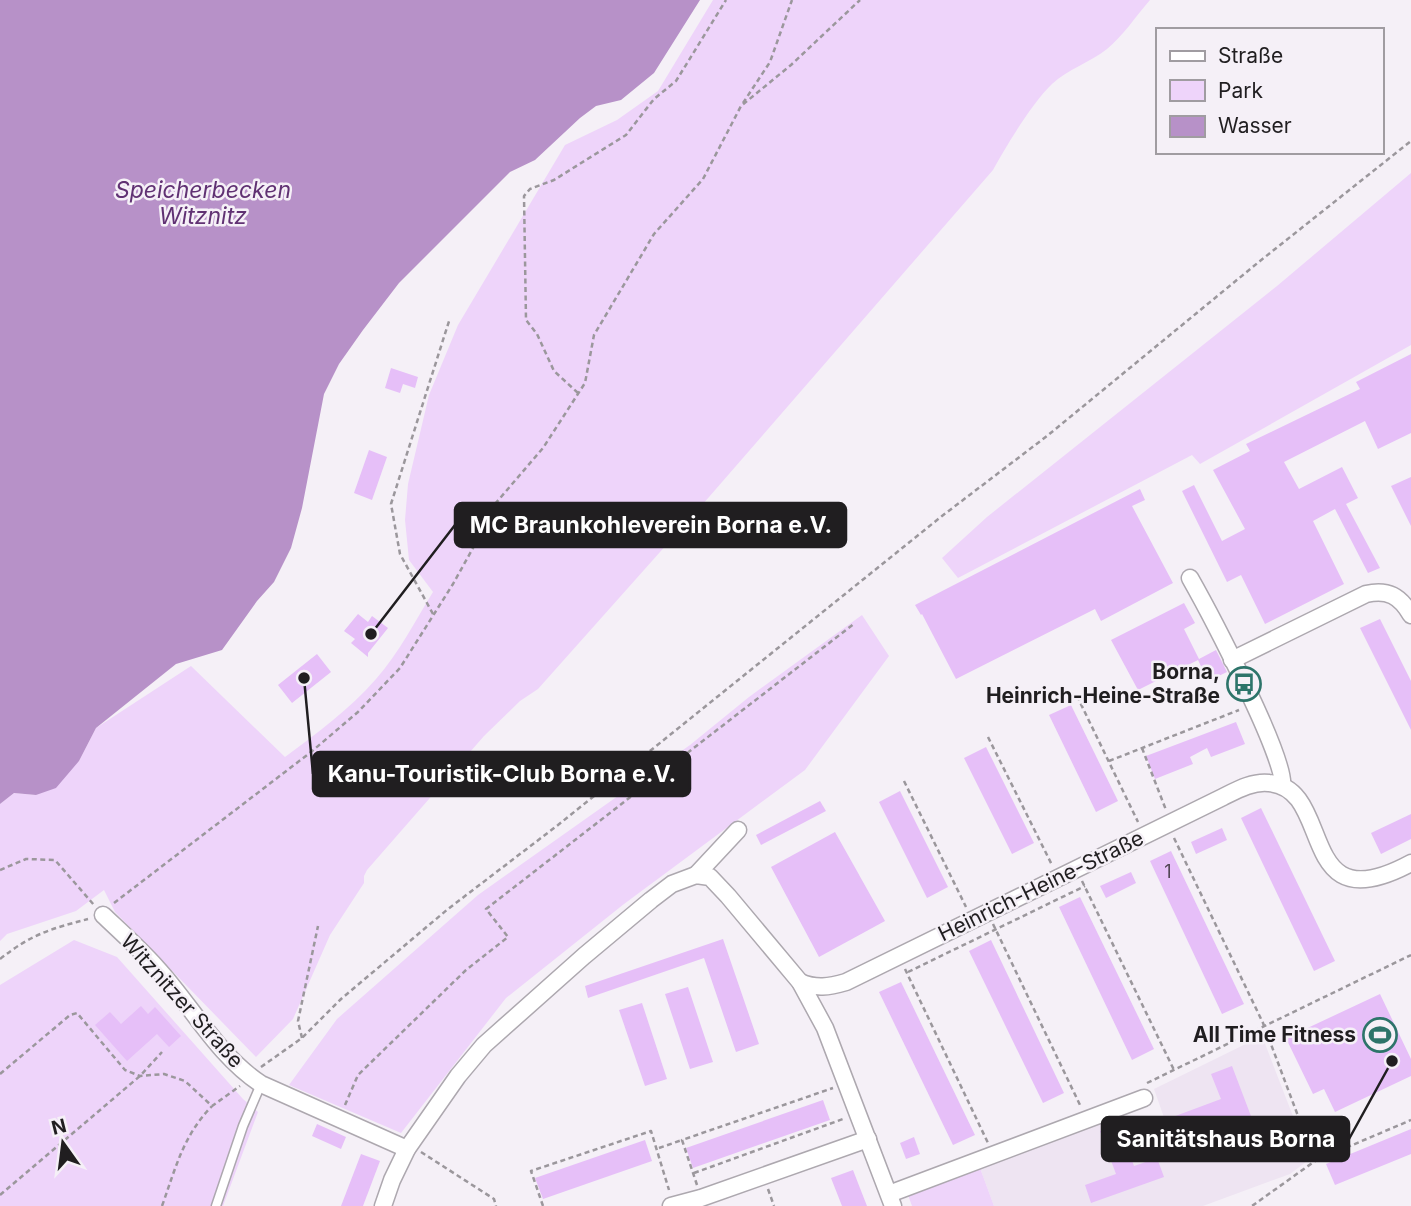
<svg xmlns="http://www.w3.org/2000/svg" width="1411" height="1206" font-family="Inter,sans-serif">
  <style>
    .built { fill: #eee4f2 }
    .green { fill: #eed4fa }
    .water { fill: #b791c8 }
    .building { fill: #e6bff8 }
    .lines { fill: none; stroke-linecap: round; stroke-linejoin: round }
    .service-casing { stroke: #ada8af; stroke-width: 11 }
    .minor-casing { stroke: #ada8af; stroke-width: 19 }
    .path { stroke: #9b979c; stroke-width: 2.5; stroke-dasharray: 5 3.5; stroke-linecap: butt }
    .service { stroke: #fff; stroke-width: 8 }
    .minor { stroke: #fff; stroke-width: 16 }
    .labels { text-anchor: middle; stroke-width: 5; stroke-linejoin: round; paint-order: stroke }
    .number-label { font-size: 18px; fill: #524656 }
    .poi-label { font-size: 21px; font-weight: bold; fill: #201e20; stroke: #f5f0f7; text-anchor: end }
    .street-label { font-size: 21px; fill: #201e20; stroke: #f5f0f7 }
    .water-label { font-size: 23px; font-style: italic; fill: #603173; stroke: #f5f0f7 }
    .leader { fill: none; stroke: #201e20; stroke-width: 2.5 }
    .callout-dot { fill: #201e20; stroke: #f5f0f7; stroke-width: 2.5 }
    .callout { fill: #201e20; stroke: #201e20; stroke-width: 2.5 }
    .callout-label { font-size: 23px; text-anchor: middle; font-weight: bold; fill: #fff }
  </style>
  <rect width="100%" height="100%" fill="#f5f0f7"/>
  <!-- built -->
  <polygon class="built" points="1262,1036 1308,1155 1306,1162 1290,1174 1203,1206 994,1206 980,1168 1119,1116 1135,1157 1173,1143 1154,1089"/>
  <!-- green -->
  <g class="green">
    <path d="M713 0H1150C1136 16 1123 36 1107 49 1089 63 1068 69 1052 84 1033 102 1006 146 993 170L709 497 538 689 520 701 484 736 367 870 364 876V883L330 935 293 1019 256 1057 115 912 104 890 76 911 7 934 0 941V804L14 793 36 795 79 761 96 728 191 666 285 757C317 733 350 709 376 679 399 653 415 621 433 592L409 560 405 520 408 484 429 395 458 325 565 145 617 120 658 91Z"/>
    <polygon points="1411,173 1411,345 1200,464 1192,455 958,578 942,558 987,517 1277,286"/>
    <polygon points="862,615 889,656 805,770 624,904 506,998 401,1133 289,1085 337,1019 478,895 690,745 749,697"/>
    <polygon points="74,940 117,957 243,1099 258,1112 223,1206 0,1206 0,985"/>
    <polygon points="980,1168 994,1206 912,1206 908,1195"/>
  </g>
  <!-- water -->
  <polygon class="water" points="0,0 700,0 654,73 621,100 596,106 580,118 535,160 510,172 399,283 363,330 339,364 324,394 302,508 291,548 274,582 257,601 222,650 176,664 96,728 79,761 56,788 36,795 14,793 0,804"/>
  <!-- building -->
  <g class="building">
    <polygon points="1411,354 1411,433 1378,449 1365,421 1284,462 1299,489 1342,467 1358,498 1346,504 1380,568 1368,573 1335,509 1313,521 1344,584 1265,624 1241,575 1227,582 1182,491 1194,485 1222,541 1245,529 1213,470 1250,451 1246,444 1360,389 1356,382"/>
    <polygon points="391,368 418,377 415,388 403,384 400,393 385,388"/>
    <polygon points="369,450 387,457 372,500 354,493"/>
    <polygon points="1411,477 1411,526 1391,486"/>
    <polygon points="1140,489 1145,500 1132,506 1173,583 1101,621 1095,609 956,679 922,614 921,615 915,605"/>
    <polygon points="1184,603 1195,623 1184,629 1199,659 1216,650 1227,672 1208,681 1198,660 1138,690 1111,640"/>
    <polygon points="358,614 368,622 372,616 388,628 368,653 368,657 351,643 355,639 344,631"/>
    <polygon points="1380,619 1411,681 1411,730 1360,628"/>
    <polygon points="317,654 331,672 292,703 278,685"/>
    <polygon points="1071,705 1118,801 1096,812 1049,715"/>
    <polygon points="1236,722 1245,744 1211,757 1207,748 1190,757 1193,764 1155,779 1146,756"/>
    <polygon points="986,747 1034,843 1012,854 964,758"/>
    <polygon points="900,791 948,887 927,898 879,802"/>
    <polygon points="820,801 826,811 761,845 756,835"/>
    <polygon points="1261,808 1335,961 1314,971 1241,818"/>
    <polygon points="1411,814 1411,839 1381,854 1371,833"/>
    <polygon points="1222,828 1227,840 1196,854 1191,842"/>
    <polygon points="835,832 885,921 819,957 771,867"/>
    <polygon points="1171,851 1244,1004 1222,1014 1150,861"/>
    <polygon points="1131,872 1136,883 1106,898 1100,886"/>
    <polygon points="1080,897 1154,1049 1132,1060 1059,907"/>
    <polygon points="723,939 759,1044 736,1052 704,958 588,998 585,986"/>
    <polygon points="991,940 1064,1093 1043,1103 969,951"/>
    <polygon points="901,982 975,1135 953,1145 879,992"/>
    <polygon points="688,987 713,1062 690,1069 665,994"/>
    <polygon points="1380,994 1411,1059 1411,1076 1335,1112 1324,1089 1313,1094 1282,1030 1295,1024 1299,1032"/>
    <polygon points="642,1003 667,1079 645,1086 619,1010"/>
    <polygon points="141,1006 148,1014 155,1007 181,1036 169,1047 157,1034 127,1061 95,1025 110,1012 121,1024"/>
    <polygon points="1232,1066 1265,1153 1245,1160 1228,1118 1177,1137 1170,1118 1221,1099 1211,1074"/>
    <polygon points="823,1100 830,1120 693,1168 686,1148"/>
    <polygon points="317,1124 346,1137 341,1149 312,1136"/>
    <polygon points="1119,1124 1134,1166 1157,1158 1164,1177 1091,1203 1085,1185 1116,1174 1100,1131"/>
    <polygon points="1411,1129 1411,1154 1335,1185 1326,1164"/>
    <polygon points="914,1137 920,1154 906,1159 900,1143"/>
    <polygon points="645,1140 652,1161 543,1199 535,1178"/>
    <polygon points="361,1154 380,1161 363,1206 341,1206"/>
    <polygon points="853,1170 858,1183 867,1206 842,1206 831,1178"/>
  </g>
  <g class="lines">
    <!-- service casing -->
    <g class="service-casing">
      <polyline id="service" points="216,1206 243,1126 261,1084"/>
    </g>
    <!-- minor casing -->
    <g class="minor-casing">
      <g id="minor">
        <path d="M1190 578C1207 608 1289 763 1282 786"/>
        <path d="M1232 660 1366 594C1388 589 1400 596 1411 615"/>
        <polyline points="696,875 738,830"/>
        <path d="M103 915C121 932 140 949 157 968 192 1006 217 1055 261 1084L407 1149"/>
        <path d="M800 982C816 989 829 987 846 982L1223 797C1237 790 1253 781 1269 783 1336 788 1294 926 1411 863"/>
        <polyline points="889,1194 1144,1098"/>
        <polyline points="383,1206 392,1180 407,1149 458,1076 484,1045 584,956 651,900 672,884 696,875 710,877 728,896 800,982 825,1028 893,1206"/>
        <polyline points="671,1206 701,1198 868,1139"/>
      </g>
    </g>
    <!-- path -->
    <g class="path">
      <polyline points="743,103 770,62 792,0"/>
      <polyline points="578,393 554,371 537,334 526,320 524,196 530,189 554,180 626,135 654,99 676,81 726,0"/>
      <polyline points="433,614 400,554 391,504 450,318"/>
      <polyline points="1077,696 1138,822"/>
      <polyline points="988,737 1052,865"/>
      <polyline points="1142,748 1166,810"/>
      <polyline points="1109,761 1239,710"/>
      <polyline points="904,781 966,907"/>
      <polyline points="1174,838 1263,1023 1315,1161 1252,1206"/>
      <polyline points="0,870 26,859 55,860 94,905"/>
      <polyline points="1082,881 1174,1070"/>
      <polyline points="114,903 311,752 358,712 400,668 453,584 478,539 489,511 543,448 585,383 594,335 654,234 703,179 741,106 791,65 860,0"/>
      <polyline points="993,924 1081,1107"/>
      <path d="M0 959C32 934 50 929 88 919"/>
      <polyline points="905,969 988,1143"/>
      <polyline points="908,972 1085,886"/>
      <polyline points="302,1038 298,1021 318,926"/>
      <polyline points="261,1067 302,1038 341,999 448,909 558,825 942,516 1047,436 1260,261 1411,141"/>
      <polyline points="0,1074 70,1015 77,1013 125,1070 140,1076 164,1074 185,1081 212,1106 240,1086"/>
      <polyline points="1147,1083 1411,955"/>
      <polyline points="345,1105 358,1075 466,970 508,937 486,909 855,623"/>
      <polyline points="659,1148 682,1140"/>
      <polyline points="421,1152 494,1199 496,1206"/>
      <polyline points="1315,1161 1411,1120"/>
      <polyline points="694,1173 843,1119"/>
      <polyline points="697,1185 682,1140 833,1088"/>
      <polyline points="768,1189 774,1206"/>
      <polyline points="0,1195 140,1076 162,1052"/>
      <path d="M162 1206C176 1167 183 1136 212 1106"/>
      <polyline points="543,1206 531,1171 651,1131 669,1190"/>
    </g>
    <!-- service -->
    <use href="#service" class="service"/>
    <!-- minor -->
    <use href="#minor" class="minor"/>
  </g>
  <!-- icons -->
  <defs>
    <g id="bus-ring" transform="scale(1.75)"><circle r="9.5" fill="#f5f0f7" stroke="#2d746a" stroke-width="1.5"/><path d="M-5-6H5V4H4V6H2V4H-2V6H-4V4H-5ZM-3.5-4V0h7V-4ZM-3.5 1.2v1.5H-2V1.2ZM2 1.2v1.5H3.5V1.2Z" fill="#2d746a"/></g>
    <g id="stadium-ring" transform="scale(1.75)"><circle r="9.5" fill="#f5f0f7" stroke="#2d746a" stroke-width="1.5"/><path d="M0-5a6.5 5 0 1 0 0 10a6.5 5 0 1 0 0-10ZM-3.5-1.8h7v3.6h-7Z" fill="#2d746a"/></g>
  </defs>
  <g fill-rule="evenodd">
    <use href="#bus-ring" x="1244" y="684"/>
    <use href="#stadium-ring" x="1380" y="1035"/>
  </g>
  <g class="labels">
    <!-- number labels -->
    <g class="number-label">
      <text x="1168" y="878">1</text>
    </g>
    <!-- poi labels -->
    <g class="poi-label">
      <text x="1220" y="679">Borna,<tspan x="1220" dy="24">Heinrich-Heine-Straße</tspan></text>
      <text x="1356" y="1042">All Time Fitness</text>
    </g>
    <!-- street labels -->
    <g class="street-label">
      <text transform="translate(1041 886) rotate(-26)" y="7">Heinrich-Heine-Straße</text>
      <text transform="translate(182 1001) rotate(48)" y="7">Witznitzer Straße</text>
    </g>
    <!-- water labels -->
    <g class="water-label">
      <text x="203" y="198">Speicherbecken<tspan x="203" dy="26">Witznitz</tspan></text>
    </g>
  </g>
  <!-- callouts -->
  <path class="leader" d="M371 634L455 525M304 678L313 774M1392 1061L1349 1139"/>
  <g class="callout-dot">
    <circle cx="371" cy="634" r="7"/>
    <circle cx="304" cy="678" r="7"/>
    <circle cx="1392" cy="1061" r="7"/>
  </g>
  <g class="callout">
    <rect x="455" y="503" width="391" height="44" rx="7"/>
    <rect x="313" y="752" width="377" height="44" rx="7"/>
    <rect x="1102" y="1117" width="247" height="44" rx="7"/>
  </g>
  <g class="callout-label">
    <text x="651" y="533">MC Braunkohleverein Borna e.V.</text>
    <text x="502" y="782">Kanu-Touristik-Club Borna e.V.</text>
    <text x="1226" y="1147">Sanitätshaus Borna</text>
  </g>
  <!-- legend -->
  <rect x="1156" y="28" width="228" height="126" fill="#f5f0f7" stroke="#a09ca1" stroke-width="2"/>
  <rect x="1170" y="51" width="35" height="10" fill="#ffffff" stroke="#a09ca1" stroke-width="2"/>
  <text x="1218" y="63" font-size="21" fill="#201e20">Straße</text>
  <rect x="1170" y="80" width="35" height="21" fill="#eed4fa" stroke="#a09ca1" stroke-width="2"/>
  <text x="1218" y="98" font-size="21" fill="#201e20">Park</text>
  <rect x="1170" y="116" width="35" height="21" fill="#b791c8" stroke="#a09ca1" stroke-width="2"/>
  <text x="1218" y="133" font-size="21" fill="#201e20">Wasser</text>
  <!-- north arrow -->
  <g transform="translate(63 1143) rotate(346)" stroke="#f5f0f7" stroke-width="5" paint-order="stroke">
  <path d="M0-5L12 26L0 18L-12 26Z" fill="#201e20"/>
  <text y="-10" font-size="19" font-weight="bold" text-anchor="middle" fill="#201e20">N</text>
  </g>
</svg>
